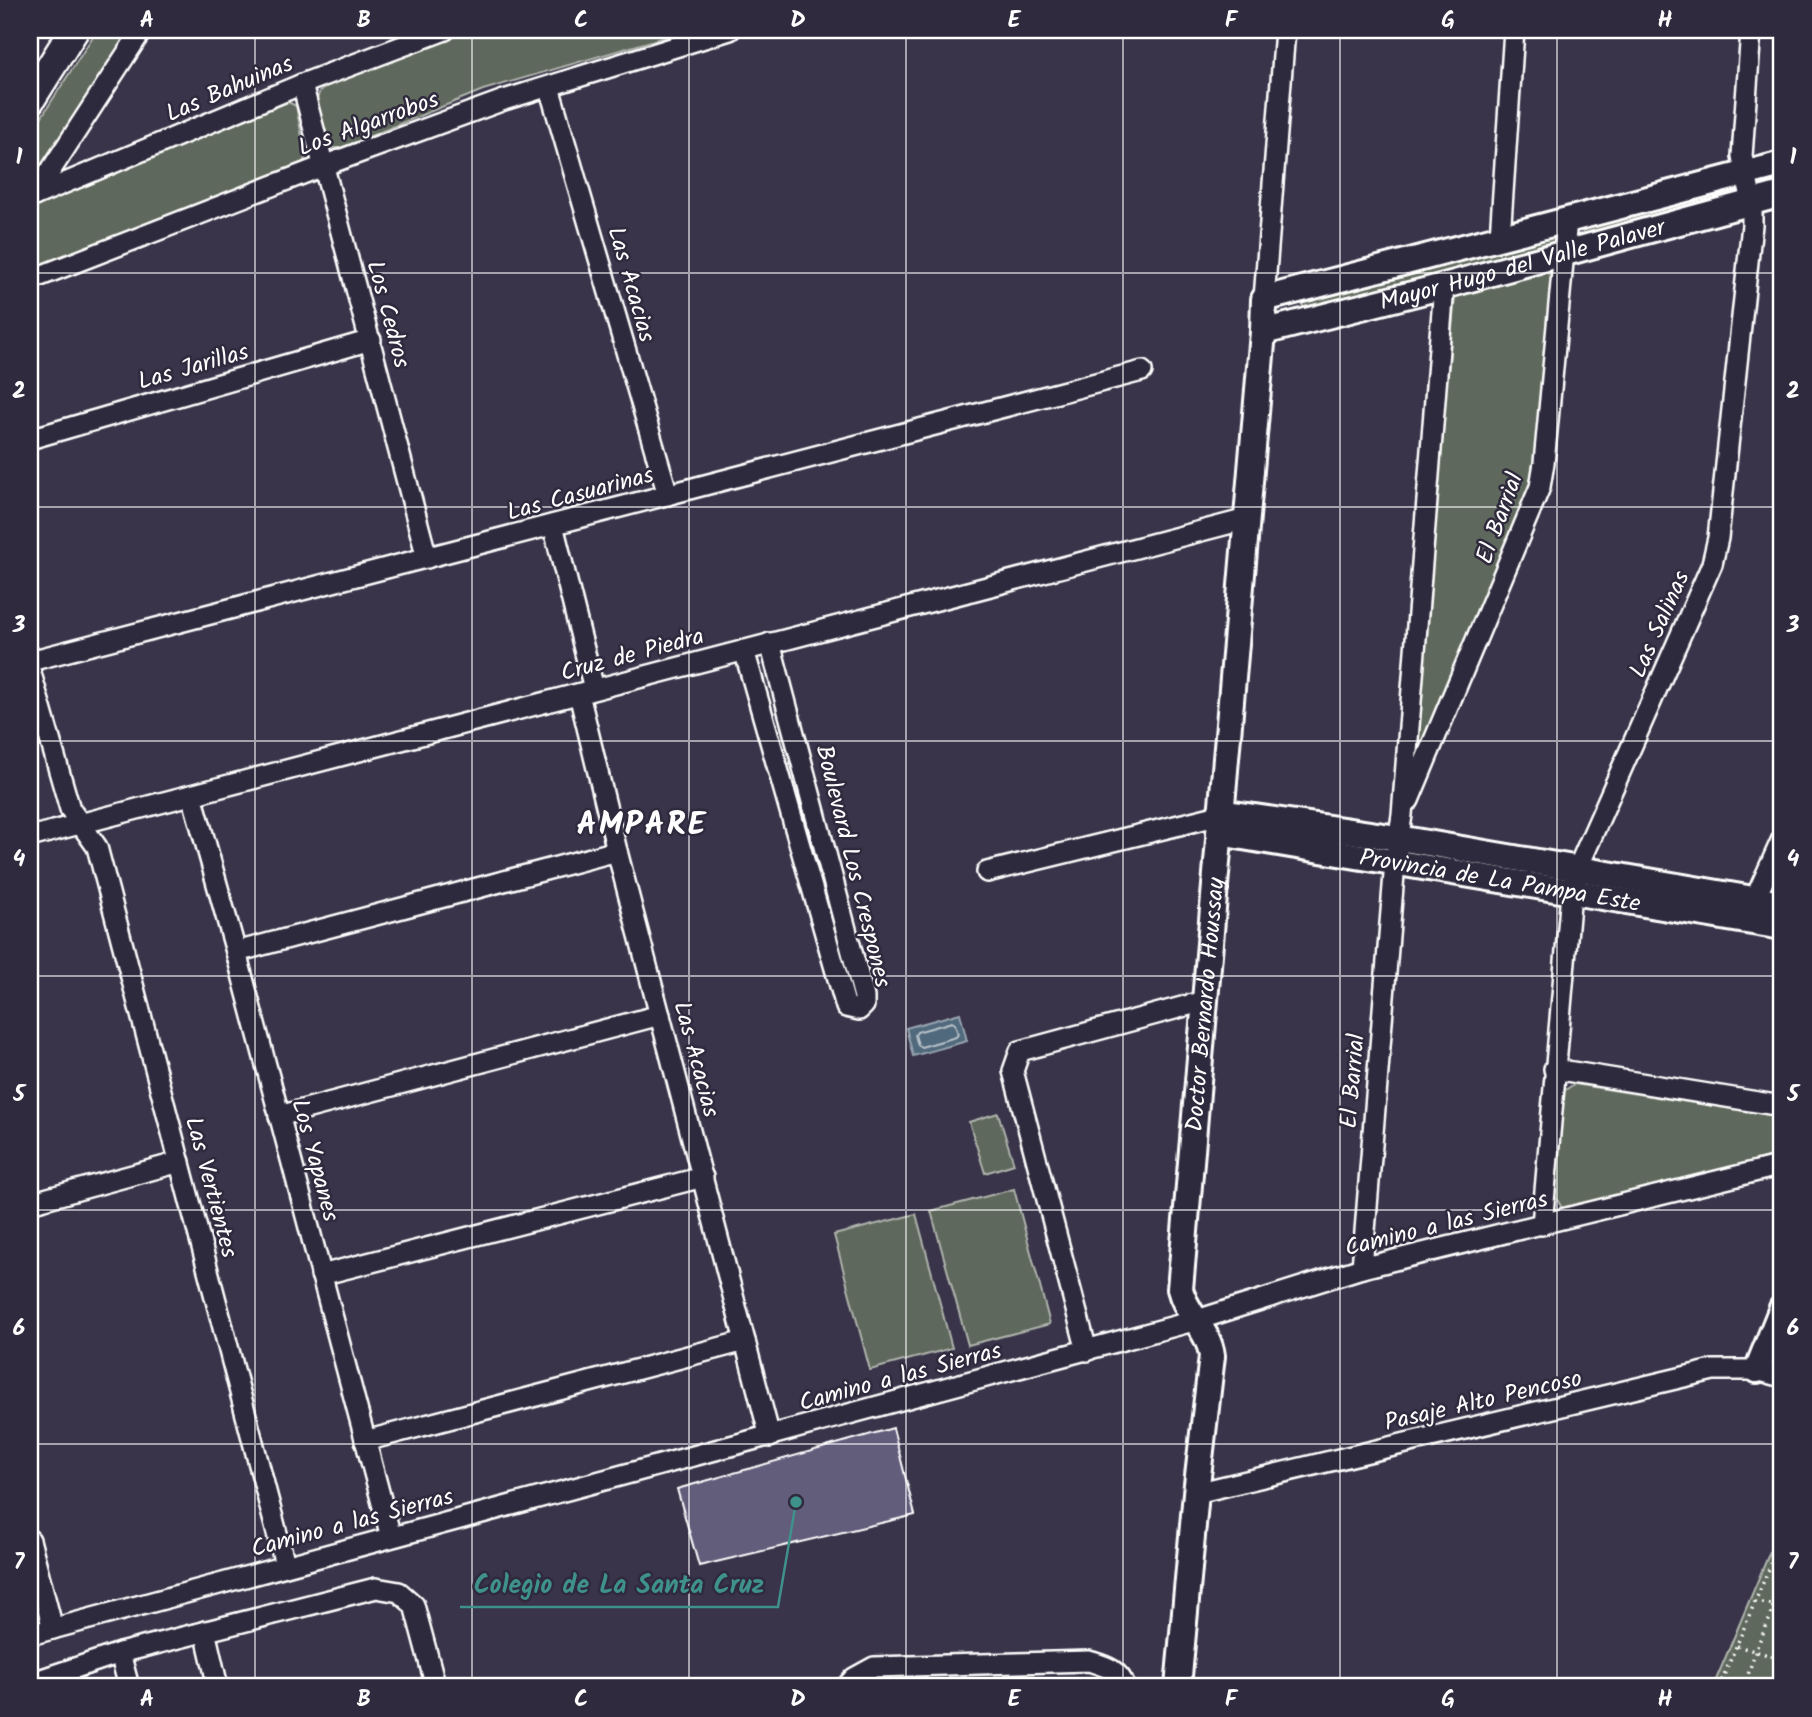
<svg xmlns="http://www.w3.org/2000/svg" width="1812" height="1717" font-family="Kalam,sans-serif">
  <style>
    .green { fill: #5f685b; stroke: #afb4ad; stroke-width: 2 }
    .water { fill: #51697b; stroke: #97a5b0; stroke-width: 2 }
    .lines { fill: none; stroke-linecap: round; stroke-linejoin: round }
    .shore { stroke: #b9c3ca; stroke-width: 2 }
    .building { fill: #635d7b; stroke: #fff; stroke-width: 2 }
    .minor-casing { stroke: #fff; stroke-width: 24 }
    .tertiary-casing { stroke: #fff; stroke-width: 30 }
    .secondary-casing { stroke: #fff; stroke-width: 33 }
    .path { stroke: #fff; stroke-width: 3.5; stroke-dasharray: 2 5; stroke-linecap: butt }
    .minor { stroke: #2f2a3d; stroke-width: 19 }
    .tertiary { stroke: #2f2a3d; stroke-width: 24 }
    .secondary { stroke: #2f2a3d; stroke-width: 28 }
    .grid { fill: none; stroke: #fff; stroke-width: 2; stroke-opacity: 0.55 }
    .labels { text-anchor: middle; stroke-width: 5; stroke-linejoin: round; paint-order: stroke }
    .street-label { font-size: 24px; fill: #fff; stroke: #2f2a3d }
    .district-label { font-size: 32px; font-weight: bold; letter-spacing: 2px; fill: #fff; stroke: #2f2a3d }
    .leader { fill: none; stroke: #3f918b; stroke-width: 2.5 }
    .callout-dot { fill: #3f918b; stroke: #2f2a3d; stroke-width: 2.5 }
    .callout-label { font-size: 26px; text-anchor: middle; font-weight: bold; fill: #3f918b; stroke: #2f2a3d; stroke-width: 5; stroke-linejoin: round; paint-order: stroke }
    .neatline { fill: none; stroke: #fff; stroke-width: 2.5 }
    .grid-label { font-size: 23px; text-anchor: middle; font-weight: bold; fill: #fff }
  </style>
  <rect width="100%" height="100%" fill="#393449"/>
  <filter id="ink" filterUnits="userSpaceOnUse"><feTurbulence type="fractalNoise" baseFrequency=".0143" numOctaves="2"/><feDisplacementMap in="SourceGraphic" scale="14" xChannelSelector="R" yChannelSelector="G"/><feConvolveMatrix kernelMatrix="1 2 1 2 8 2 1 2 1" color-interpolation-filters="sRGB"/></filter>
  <g filter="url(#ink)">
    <!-- green -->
    <g class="green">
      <polygon points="97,30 129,30 30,187 30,135"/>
      <path d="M467 30H689L483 90 341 148H331L326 144C321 123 307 98 327 84Z"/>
      <polygon points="288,102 296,106 306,157 300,167 30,277 30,220 41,201"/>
      <polygon points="1715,190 1718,202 1584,237 1580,225"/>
      <polygon points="1552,232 1555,244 1304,311 1301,299"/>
      <polygon points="1543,270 1554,278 1534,477 1425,740 1417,742 1413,738 1455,298 1463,290"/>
      <polygon points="1574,1084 1782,1117 1782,1153 1576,1210 1562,1208 1555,1196 1564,1091"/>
      <polygon points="998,1113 1014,1164 985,1173 969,1122"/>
      <polygon points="1014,1189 1050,1324 968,1345 931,1211"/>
      <polygon points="916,1214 952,1348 870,1370 834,1235"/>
      <polygon points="1782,1523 1782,1687 1713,1687"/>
    </g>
    <!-- water -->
    <polygon class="water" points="960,1013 967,1041 913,1056 906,1028"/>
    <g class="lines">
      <!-- shore -->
      <polygon class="shore" points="952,1022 955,1024 958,1034 956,1037 921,1047 918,1045 915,1035 917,1032"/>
    </g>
    <!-- building -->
    <polygon class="building" points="893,1428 915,1515 699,1566 677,1489"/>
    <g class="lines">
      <!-- minor casing -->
      <g class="minor-casing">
        <g id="minor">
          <polyline points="302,84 427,558"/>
          <polyline points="549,87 668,495"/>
          <polyline points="34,196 302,84 445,30"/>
          <polyline points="34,196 142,30"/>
          <polyline points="1500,237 1514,30"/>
          <polyline points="30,280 323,166 504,100 730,30"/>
          <polyline points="1264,299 1285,30"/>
          <polyline points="30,439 371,340"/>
          <polyline points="553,525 594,689"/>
          <polyline points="744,650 846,1007 859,1010 864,1005 864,997 770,643"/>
          <polyline points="30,661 1142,371"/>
          <polyline points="30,670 70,809 97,847 285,1564"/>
          <polyline points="579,694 617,851 770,1437"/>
          <polyline points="192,795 236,952 391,1537"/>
          <polyline points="1409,800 1540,487 1544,463 1567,220"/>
          <polyline points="30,837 1247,519"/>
          <polyline points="987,872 1220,815"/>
          <polyline points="1755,899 1782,839"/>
          <polyline points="236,952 617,851"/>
          <polyline points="1554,1069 1782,1106"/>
          <polyline points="279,1116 660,1015"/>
          <polyline points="30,1203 180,1162"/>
          <polyline points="1542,1225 1571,893 1577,870 1712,564 1718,538 1752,225 1752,202 1742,156 1751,30"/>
          <polyline points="1362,1268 1395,862 1402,815 1444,286"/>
          <polyline points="321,1275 703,1177"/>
          <polyline points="1087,1351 1013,1071 1020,1051 1204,1001"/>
          <polyline points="365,1441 745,1341"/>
          <polyline points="1196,1493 1713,1370 1757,1370 1782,1377"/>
          <polyline points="30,1540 53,1629"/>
          <polyline points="205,1631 218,1687"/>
          <polyline points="30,1635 1197,1320 1362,1268 1782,1165"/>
          <polyline points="120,1653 129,1687"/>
          <polyline points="30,1683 120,1653 376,1588 399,1592 414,1605 436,1687"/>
          <path d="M846 1687 854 1678 874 1667 1089 1661C1105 1666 1119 1669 1125 1687"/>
        </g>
      </g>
      <!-- tertiary casing -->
      <g class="tertiary-casing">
        <g id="tertiary">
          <path id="s1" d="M1263 332 1444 286 1782 194"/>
          <polyline points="1220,812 1398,838 1782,904"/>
          <path id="s2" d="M1219 833 1782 927"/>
          <polyline points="1757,1370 1782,1308"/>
          <path id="s3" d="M1178 1687 1196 1493 1212 1356C1209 1330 1186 1314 1180 1289L1263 332 1264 299 1782 164"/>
        </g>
      </g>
      <!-- secondary casing -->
      <g class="secondary-casing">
        <polyline id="secondary" points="30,100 74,30"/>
      </g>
      <!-- path -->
      <g class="path">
        <polyline points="1755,1602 1782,1606"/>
        <polyline points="1737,1646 1782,1659"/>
        <polyline points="1719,1687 1782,1538"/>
        <polyline points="1744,1687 1758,1644 1771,1616 1775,1597 1782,1594"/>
      </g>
      <!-- minor -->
      <use href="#minor" class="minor"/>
      <!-- tertiary -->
      <use href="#tertiary" class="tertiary"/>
      <!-- secondary -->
      <use href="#secondary" class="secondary"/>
    </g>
  </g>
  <!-- grid -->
  <path class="grid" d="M255 30V1687M472 30V1687M689 30V1687M906 30V1687M1123 30V1687M1340 30V1687M1557 30V1687M30 273H1782M30 507H1782M30 741H1782M30 976H1782M30 1210H1782M30 1444H1782"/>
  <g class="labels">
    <!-- street labels -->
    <g class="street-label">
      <text transform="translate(229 88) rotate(-23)" y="8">Las Bahuinas</text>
      <text transform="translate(368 123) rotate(-20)" y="8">Los Algarrobos</text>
      <text dy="8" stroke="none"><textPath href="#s1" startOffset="268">Mayor Hugo del Valle Palaver</textPath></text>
      <text transform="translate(632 284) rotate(74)" y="8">Las Acacias</text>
      <text transform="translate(389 314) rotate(75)" y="8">Los Cedros</text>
      <text transform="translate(193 366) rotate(-16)" y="8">Las Jarillas</text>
      <text transform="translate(580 493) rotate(-15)" y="8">Las Casuarinas</text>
      <text transform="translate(1499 518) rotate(-70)" y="8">El Barrial</text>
      <text transform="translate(1659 624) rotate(-66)" y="8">Las Salinas</text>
      <text transform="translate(632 654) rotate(-15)" y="8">Cruz de Piedra</text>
      <text transform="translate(854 866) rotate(76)" y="8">Boulevard Los Crespones</text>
      <text dy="8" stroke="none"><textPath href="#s2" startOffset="285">Provincia de La Pampa Este</textPath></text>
      <text dy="8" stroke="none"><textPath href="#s3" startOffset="693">Doctor Bernardo Houssay</textPath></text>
      <text transform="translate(697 1059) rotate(75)" y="8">Las Acacias</text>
      <text transform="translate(1352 1081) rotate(-85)" y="8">El Barrial</text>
      <text transform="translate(316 1160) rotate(75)" y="8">Los Yapanes</text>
      <text transform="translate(212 1187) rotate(75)" y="8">Las Vertientes</text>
      <text transform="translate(1446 1223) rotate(-14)" y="8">Camino a las Sierras</text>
      <text transform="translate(900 1376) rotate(-15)" y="8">Camino a las Sierras</text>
      <text transform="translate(1483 1400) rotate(-13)" y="8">Pasaje Alto Pencoso</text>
      <text transform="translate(352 1522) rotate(-15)" y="8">Camino a las Sierras</text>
    </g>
    <!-- district labels -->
    <g class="district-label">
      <text x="642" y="834">AMPARE</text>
    </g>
  </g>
  <!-- callouts -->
  <path class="leader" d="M796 1502L778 1607H460"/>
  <circle class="callout-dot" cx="796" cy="1502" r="7"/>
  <g class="callout-label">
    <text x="619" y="1593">Colegio de La Santa Cruz</text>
  </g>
  <!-- margin -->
  <rect width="1812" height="1717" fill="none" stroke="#2f2a3d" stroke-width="77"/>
  <rect x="38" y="38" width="1735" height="1640" class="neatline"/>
  <g class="grid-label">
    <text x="147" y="27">A</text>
    <text x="364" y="27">B</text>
    <text x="581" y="27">C</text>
    <text x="798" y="27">D</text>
    <text x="1014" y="27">E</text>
    <text x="1231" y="27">F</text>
    <text x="1448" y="27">G</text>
    <text x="1665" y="27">H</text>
    <text x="19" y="164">1</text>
    <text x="1793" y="164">1</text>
    <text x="19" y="398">2</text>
    <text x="1793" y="398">2</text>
    <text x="19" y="632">3</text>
    <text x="1793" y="632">3</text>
    <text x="19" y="866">4</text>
    <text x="1793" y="866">4</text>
    <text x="19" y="1101">5</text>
    <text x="1793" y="1101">5</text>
    <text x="19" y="1335">6</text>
    <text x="1793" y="1335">6</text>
    <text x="19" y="1569">7</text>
    <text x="1793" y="1569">7</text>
    <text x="147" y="1706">A</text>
    <text x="364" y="1706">B</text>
    <text x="581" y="1706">C</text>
    <text x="798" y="1706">D</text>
    <text x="1014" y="1706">E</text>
    <text x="1231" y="1706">F</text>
    <text x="1448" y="1706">G</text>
    <text x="1665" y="1706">H</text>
  </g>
</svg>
